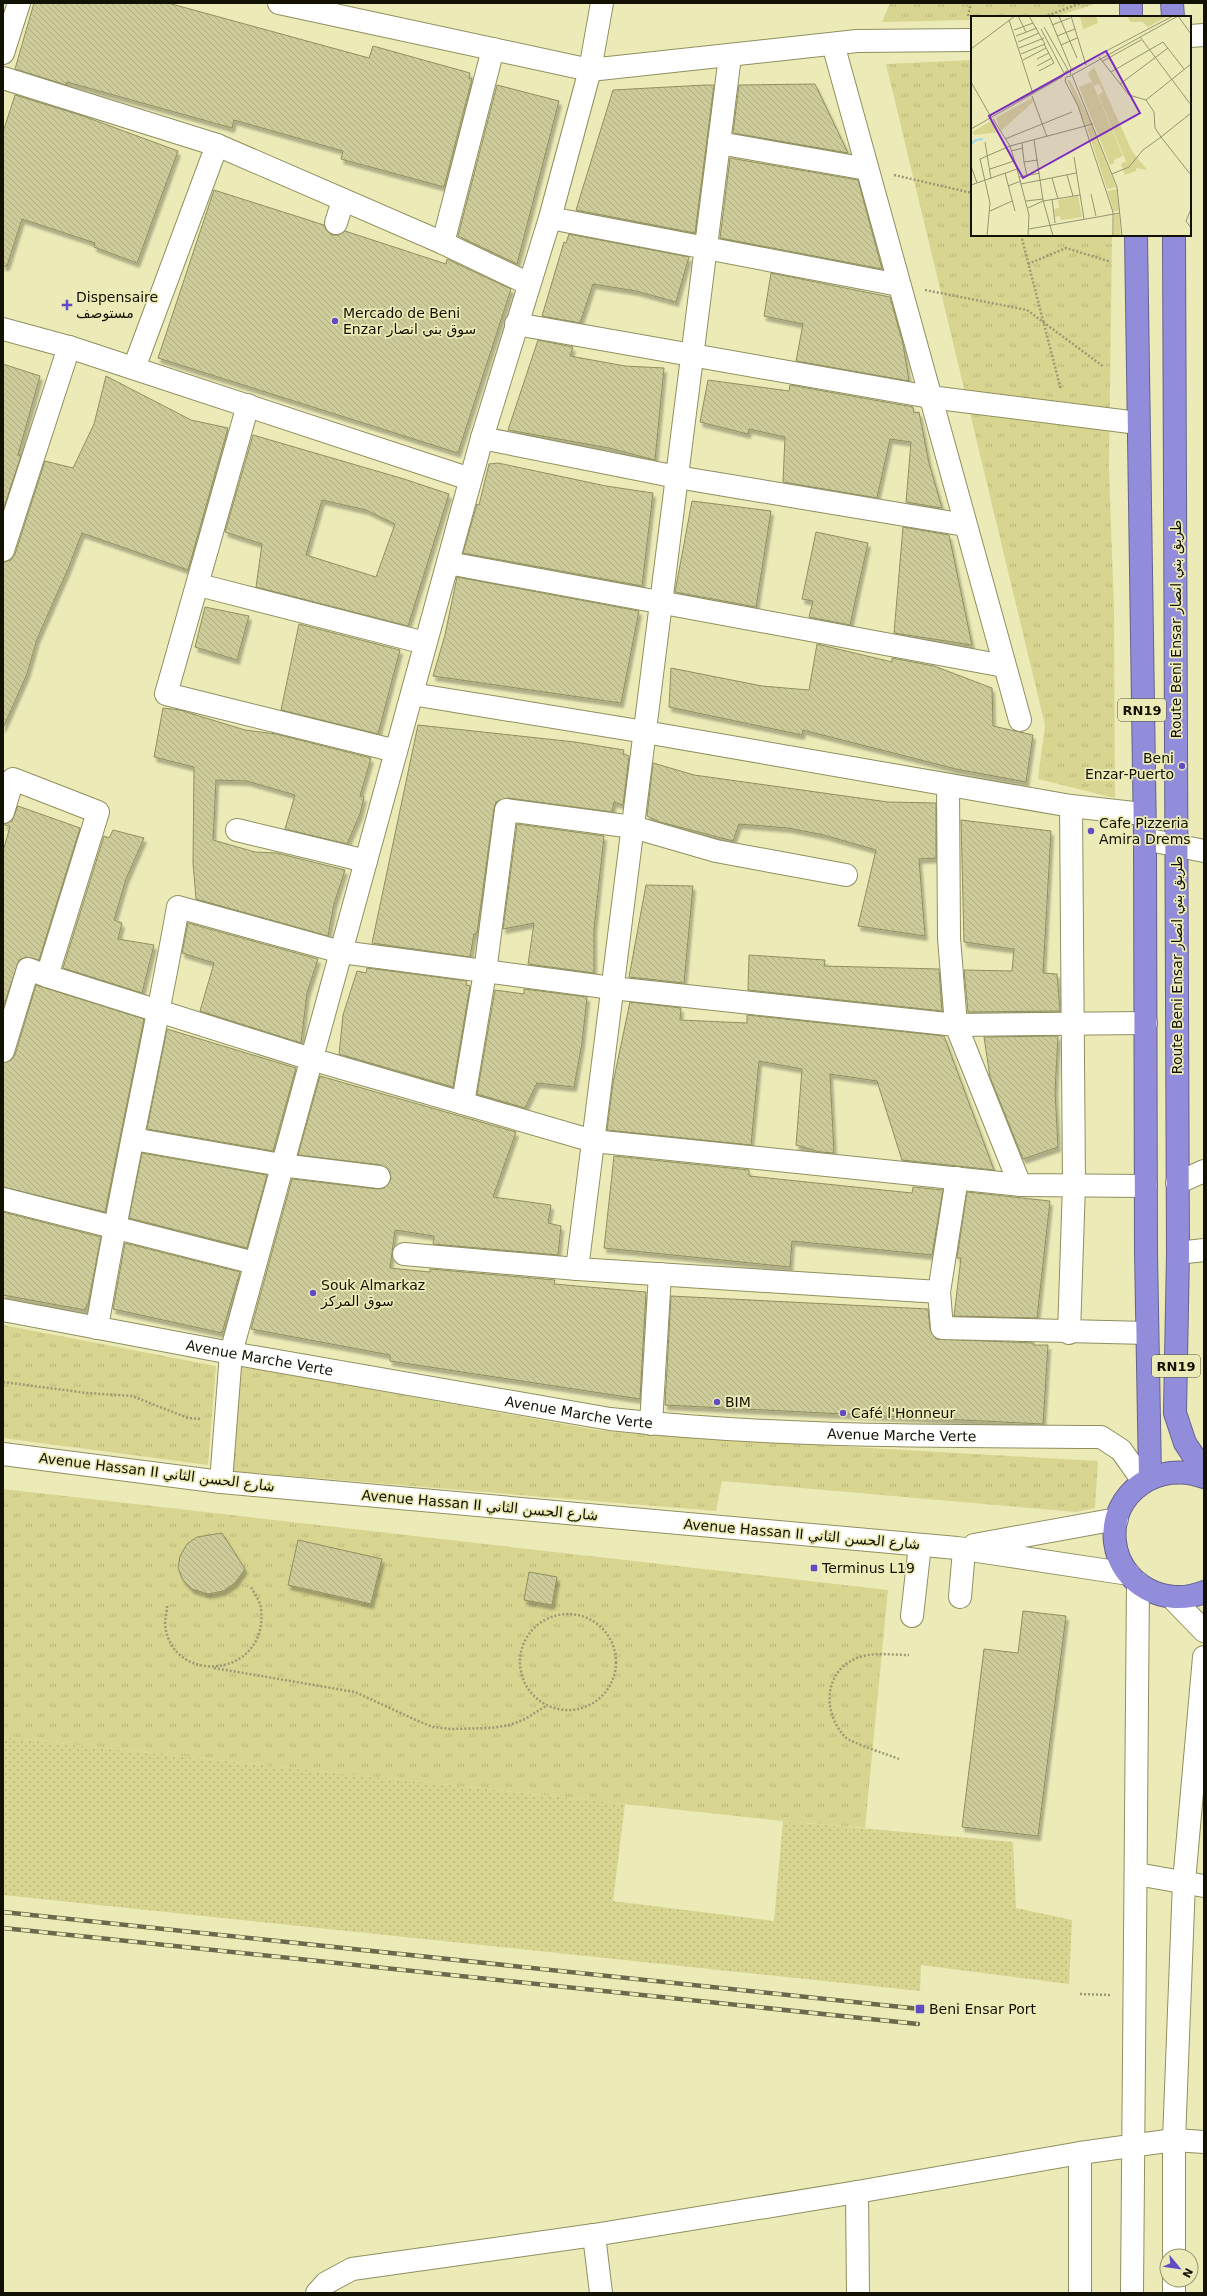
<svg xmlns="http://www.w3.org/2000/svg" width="1207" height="2296" font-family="'DejaVu Sans','Noto Naskh Arabic',sans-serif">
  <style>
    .grass { fill: url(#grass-dots) }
    .park { fill: url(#park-tufts) }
    .building { fill: url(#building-back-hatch); stroke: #918f60; fill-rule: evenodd; filter: url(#shadow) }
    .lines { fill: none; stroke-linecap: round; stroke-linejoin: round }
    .minor-casing { stroke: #918f5f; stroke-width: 24 }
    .highway-casing { stroke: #65628f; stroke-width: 24 }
    .path { stroke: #9b9a75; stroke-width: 2.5; stroke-dasharray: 2 2; stroke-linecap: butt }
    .minor { stroke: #fff; stroke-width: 22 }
    .highway { stroke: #928ddb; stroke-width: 22 }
    .rail-casing { stroke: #6a694c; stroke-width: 4.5 }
    .rail { stroke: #ecebb8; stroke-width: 3; stroke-dasharray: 9; stroke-linecap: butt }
    .poi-dot { fill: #614cc4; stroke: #ecebb8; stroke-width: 1.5 }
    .labels { text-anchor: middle; stroke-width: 3.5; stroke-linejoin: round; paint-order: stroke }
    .shield { fill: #ecebb8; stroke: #535239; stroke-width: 1 }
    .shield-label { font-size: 13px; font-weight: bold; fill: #121102 }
    .poi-label { font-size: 14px; fill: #121102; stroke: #ecebb8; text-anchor: start }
    .street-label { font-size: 14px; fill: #121102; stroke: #ecebb8 }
    .inset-river { fill: none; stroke: #9bdaf5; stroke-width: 2 }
    .inset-road { fill: none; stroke: #95946f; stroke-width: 1 }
    .view { fill: #7b2cbf; fill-opacity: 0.15; stroke: #7b2cbf; stroke-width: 2 }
    .inset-edge { fill: none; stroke: #121102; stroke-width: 2 }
  </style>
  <defs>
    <pattern id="grass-dots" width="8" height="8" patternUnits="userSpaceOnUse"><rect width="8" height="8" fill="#d8d590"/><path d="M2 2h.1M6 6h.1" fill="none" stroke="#b8b67b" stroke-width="1.8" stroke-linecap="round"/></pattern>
    <pattern id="park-tufts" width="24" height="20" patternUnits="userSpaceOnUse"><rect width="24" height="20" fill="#d8d590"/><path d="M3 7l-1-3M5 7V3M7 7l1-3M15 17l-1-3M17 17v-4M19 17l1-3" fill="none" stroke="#b8b67b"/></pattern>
    <pattern id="building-back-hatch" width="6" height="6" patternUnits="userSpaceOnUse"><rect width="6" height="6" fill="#cdcb9a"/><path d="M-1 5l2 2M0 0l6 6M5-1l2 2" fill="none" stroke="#afad83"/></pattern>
    <filter id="shadow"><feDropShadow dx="2.5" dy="4.5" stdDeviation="1" flood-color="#0004"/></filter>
  </defs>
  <rect width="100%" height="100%" fill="#ecebb8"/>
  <!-- grass -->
  <polygon class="grass" points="3,1737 625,1804 613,1901 774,1921 783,1821 1013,1842 1016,1908 1072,1920 1069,1984 921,1965 920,1991 3,1895"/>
  <!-- park -->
  <g class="park">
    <polygon points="890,3 1098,3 1055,17 972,17 972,20 882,22"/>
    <polygon points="972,60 972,235 1112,235 1109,469 1114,609 1115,798 1038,779 1045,725 886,64"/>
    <polygon points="3,1325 216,1366 208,1465 3,1438"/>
    <polygon points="240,1366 597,1430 663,1436 1098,1461 1095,1508 1076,1512 722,1481 716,1511 230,1471"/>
    <polygon points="3,1489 888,1590 865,1828 783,1821 3,1737"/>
  </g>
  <!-- building -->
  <g class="building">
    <polygon points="34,3 168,3 369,58 373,46 470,73 469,78 472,79 444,187 341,159 343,151 234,120 232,128 67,82 66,85 15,69"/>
    <polygon points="815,84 848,153 733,133 739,85"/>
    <polygon points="497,85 559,101 517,264 458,236"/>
    <polygon points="705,85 714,85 695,233 576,210 613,90"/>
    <polygon points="15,95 83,116 178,151 137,263 94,247 95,243 22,219 7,266 3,266 3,132"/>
    <polygon points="730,158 858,180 882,269 720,238"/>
    <polygon points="214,190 324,225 327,231 332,235 339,235 345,231 446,264 447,259 511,289 458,453 158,358"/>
    <polygon points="569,234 689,257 676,302 636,291 593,284 580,323 542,316 564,242 566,243"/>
    <polygon points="771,273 890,297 903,344 909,381 796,361 803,324 764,316"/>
    <polygon points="538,340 573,347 570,356 625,366 664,368 655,460 609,448 508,430"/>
    <polygon points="3,364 40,376 18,455 21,456 3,510"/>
    <polygon points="106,376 191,420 228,428 188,570 82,533 68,569 37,639 27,674 3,728 3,562 11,560 15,554 45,461 73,468 94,424"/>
    <polygon points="708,380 789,391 790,385 913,407 914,413 919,412 929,463 942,508 906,502 911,442 890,439 877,498 783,482 785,437 749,429 748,434 700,422"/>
    <path d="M253 435 404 479 449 494 408 626 256 587 262 544 225 532ZM322 500 366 510 395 524 376 577 306 555Z"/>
    <polygon points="498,463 606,486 653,493 642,586 463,553 477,504 479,505 489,464"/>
    <polygon points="692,501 771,511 756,607 675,592"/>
    <polygon points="903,527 949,535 972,645 894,633"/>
    <polygon points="816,532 868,543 850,625 809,617 813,601 802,599"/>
    <polygon points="457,577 639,611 621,703 433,676 445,635"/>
    <polygon points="205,607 249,616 237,660 195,647"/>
    <polygon points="299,624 400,650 378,734 281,710"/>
    <polygon points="817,644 892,662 892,658 934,666 992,688 993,726 1033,735 1026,782 956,769 803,730 802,735 669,707 671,668 762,686 809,690"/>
    <polygon points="163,708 180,710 245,730 276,734 371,758 360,796 364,797 360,814 347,844 285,829 295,795 247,781 216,780 213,840 255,852 277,853 345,870 334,904 328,936 196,899 193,863 194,767 154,757"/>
    <polygon points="418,725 575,742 624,750 623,754 629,756 623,805 614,802 612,812 508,798 496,802 494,808 477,933 474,934 470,957 372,943"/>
    <polygon points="653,763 694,775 888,802 936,803 936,858 919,859 925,936 858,926 876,850 824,835 788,828 739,824 733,841 660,822 647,816"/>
    <polygon points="18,806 80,828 39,960 26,957 19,960 3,1008 3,851 10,827 3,824 12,821"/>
    <polygon points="961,820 1051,831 1043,973 1057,974 1060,1011 968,1012 964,970 1012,971 1014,949 964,942"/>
    <polygon points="517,824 604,836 594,929 594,973 528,964 534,923 503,929"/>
    <polygon points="113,830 144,838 126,879 114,920 122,923 118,939 154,945 142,993 63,968 104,836 109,838"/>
    <polygon points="646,885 693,886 684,983 629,977"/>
    <polygon points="188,923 318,959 307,993 301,1043 200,1011 214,963 182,953"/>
    <polygon points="749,955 825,960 824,966 939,969 942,1011 748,990"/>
    <polygon points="367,968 467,981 466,985 470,986 453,1087 339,1054 343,1015 357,971 366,973"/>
    <polygon points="36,985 144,1019 105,1212 3,1187 3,1063 11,1060 15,1055"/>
    <polygon points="524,989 587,997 582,1043 574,1087 537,1083 525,1108 477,1094 495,990 524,994"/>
    <polygon points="630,1002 681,1008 680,1020 747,1023 747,1015 944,1036 994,1170 902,1160 877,1081 830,1074 834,1153 820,1152 796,1145 802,1069 759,1061 751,1145 607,1130 613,1083"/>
    <polygon points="167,1029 296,1068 273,1151 147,1129"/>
    <polygon points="1058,1036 1055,1091 1058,1147 1023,1159 990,1077 984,1037"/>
    <polygon points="320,1076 516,1132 493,1197 551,1205 548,1223 561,1226 558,1255 433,1244 434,1236 395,1230 390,1268 430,1272 430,1269 555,1280 554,1284 646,1292 640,1399 390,1361 390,1355 251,1329 292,1179 377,1189 384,1188 391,1179 390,1172 381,1165 298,1155"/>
    <polygon points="142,1153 267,1175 247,1248 129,1218"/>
    <polygon points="614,1156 749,1170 749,1176 912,1193 913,1187 943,1190 932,1255 792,1241 790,1267 604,1248"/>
    <polygon points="967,1192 1050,1201 1037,1318 954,1316 961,1258 957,1258"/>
    <polygon points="3,1212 101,1237 88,1304 87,1304 85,1310 3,1295"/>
    <polygon points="125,1243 240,1272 222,1333 113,1309"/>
    <polygon points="671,1296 928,1309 930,1329 936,1339 1034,1343 1034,1345 1048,1345 1043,1424 665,1405"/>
    <polygon points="222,1533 245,1569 235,1583 223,1591 208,1594 192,1589 183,1580 178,1568 180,1556 187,1544 197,1537"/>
    <polygon points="298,1540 382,1559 371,1604 288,1585"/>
    <polygon points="529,1572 557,1577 552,1605 524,1600"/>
    <polygon points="1023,1611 1066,1616 1038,1836 962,1827 984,1649 1018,1653"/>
  </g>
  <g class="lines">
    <!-- minor casing -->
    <g class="minor-casing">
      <g id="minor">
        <polyline points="279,3 590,70 857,41 972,40"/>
        <polyline points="1190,36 1204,35"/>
        <polyline points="833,44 1020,720"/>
        <polyline points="3,53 19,3"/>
        <polyline points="3,78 217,145 134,368"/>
        <polyline points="719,143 867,169"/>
        <polyline points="217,145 443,243 529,284"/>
        <polyline points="550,218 899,285"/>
        <polyline points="336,223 343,200"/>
        <polyline points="443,243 493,49"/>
        <polyline points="516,324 930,397 1138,423"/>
        <polyline points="3,329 69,347 470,479"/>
        <polyline points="248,405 166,694 396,751"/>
        <polyline points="482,438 677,477 965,525"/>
        <polyline points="3,550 69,347"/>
        <polyline points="448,563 1004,666"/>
        <polyline points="199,585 425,643"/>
        <polyline points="412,694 645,732 1071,806 1143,814"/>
        <polyline points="948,786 949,938 956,1025 1020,1185"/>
        <polyline points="3,812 13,779 98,812 47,976"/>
        <polyline points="237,830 366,861"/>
        <polyline points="1145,839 1204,851"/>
        <polyline points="3,1051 28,969 47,976 311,1059 593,1141 1020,1185 1146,1186"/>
        <polyline points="463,1103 485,972 506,810 633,827 716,851 846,875"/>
        <polyline points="133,1139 281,1165 379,1177"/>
        <polyline points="957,1178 939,1292 942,1328 1147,1333"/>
        <polyline points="1177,1183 1204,1171"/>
        <polyline points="3,1199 255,1263"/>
        <polyline points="1178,1253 1204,1250"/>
        <polyline points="404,1254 577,1269 939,1292"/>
        <polyline points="577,1269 730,56"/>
        <path id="s1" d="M3 1310 231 1353 610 1419C773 1437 937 1436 1101 1437L1121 1450 1143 1481"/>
        <path d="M97 1328C120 1187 153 1048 178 907L341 952 612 988 956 1025 1146 1023"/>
        <polyline points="1069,1333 1074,1185 1071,806"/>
        <polyline points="651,1424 660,1274"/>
        <polyline points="3,1454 221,1482 957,1548 1129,1574"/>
        <polyline points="221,1482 231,1353 482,438 550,218 590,70 602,3"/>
        <polyline points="974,1545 1117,1519"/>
        <polyline points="960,1597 964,1550"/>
        <polyline points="1172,1598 1204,1631"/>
        <polyline points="912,1616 920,1545"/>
        <polyline points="1137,1874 1204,1886"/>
        <polyline points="1080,2153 1080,2293"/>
        <polyline points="857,2192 858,2293"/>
        <polyline points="594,2235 601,2293"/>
        <polyline points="1174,2256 1174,2140 1184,1882 1204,1657"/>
        <polyline points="317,2293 326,2283 352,2269 594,2235 857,2192 1080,2153 1174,2140 1204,2142"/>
        <polyline points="1132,2293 1138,1583"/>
        <polyline points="1174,2293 1174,2280"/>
      </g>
    </g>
    <!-- highway casing -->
    <g class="highway-casing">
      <g id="highway">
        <polyline points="1172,3 1173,17"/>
        <polyline points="1131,17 1131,3"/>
        <polyline points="1136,235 1145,839 1146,1252 1150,1477"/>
        <polyline points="1174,235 1178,1253 1175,1413 1185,1443 1204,1472"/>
        <path d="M1204 1477C1160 1460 1109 1492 1115 1542 1120 1585 1166 1608 1204 1592"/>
      </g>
    </g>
    <!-- path -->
    <g class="path">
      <polyline points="968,16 971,3"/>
      <polyline points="1044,17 1081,3"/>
      <polyline points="894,175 972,193"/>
      <polyline points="1021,235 1061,390"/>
      <polyline points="1028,264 1066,248 1111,262"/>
      <polyline points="925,290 1027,310 1104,367"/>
      <polyline points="3,1382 87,1393 132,1396 188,1418 202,1419"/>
      <path d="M167 1606C167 1612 165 1618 165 1624 171 1687 269 1678 261 1609 261 1602 254 1593 251 1587"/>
      <circle cx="568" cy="1662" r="48"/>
      <polyline points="214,1668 355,1692 418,1721 433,1727 451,1729 491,1728 510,1725 525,1719 546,1706"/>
      <path d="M899 1759C889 1755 851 1743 845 1737 822 1712 823 1669 860 1657 875 1652 893 1655 909 1655"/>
      <polyline points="1080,1994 1111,1995"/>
    </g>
    <!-- minor -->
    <use href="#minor" class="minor"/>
    <!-- highway -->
    <use href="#highway" class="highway"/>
    <!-- rail casing -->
    <g class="rail-casing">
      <g id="rail">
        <polyline points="3,1912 920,2009"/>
        <polyline points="3,1928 918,2024"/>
      </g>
    </g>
    <!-- rail -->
    <use href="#rail" class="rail"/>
  </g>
  <!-- markers -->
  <g class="poi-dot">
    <path d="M65 299h4v4h4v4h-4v4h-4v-4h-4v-4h4z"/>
    <circle cx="335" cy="321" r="4"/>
    <circle cx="1182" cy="766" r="4"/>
    <circle cx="1091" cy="831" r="4"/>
    <circle cx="313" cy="1293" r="4"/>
    <circle cx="717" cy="1402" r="4"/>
    <circle cx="843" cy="1413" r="4"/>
    <rect x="810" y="1564" width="8" height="8" rx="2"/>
    <rect x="915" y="2004" width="10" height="10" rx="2"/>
  </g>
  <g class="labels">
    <!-- shield labels -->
    <g class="shield">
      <rect x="1118" y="699" width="48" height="22" rx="3"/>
      <rect x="1152" y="1355" width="48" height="22" rx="3"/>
    </g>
    <g class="shield-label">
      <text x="1142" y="715">RN19</text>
      <text x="1176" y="1371">RN19</text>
    </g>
    <!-- poi labels -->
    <g class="poi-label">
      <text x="76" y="302">Dispensaire<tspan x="76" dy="16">مستوصف</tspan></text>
      <text x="343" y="318">Mercado de Beni<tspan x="343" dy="16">Enzar سوق بني انصار</tspan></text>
      <text x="1174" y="763" text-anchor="end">Beni<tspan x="1174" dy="16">Enzar-Puerto</tspan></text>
      <text x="1099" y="828">Cafe Pizzeria<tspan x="1099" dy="16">Amira Drems</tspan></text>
      <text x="321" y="1290">Souk Almarkaz<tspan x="321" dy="16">سوق المركز</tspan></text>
      <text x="725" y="1407">BIM</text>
      <text x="851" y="1418">Café l'Honneur</text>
      <text x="822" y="1573">Terminus L19</text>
      <text x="929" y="2014">Beni Ensar Port</text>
    </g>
    <!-- street labels -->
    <g class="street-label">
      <text transform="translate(1176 629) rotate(-90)" y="5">Route Beni Ensar طريق بني انصار</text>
      <text transform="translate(1177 965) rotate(-90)" y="5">Route Beni Ensar طريق بني انصار</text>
      <text dy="5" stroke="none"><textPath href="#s1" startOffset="261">Avenue Marche Verte</textPath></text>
      <text dy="5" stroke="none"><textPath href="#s1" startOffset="585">Avenue Marche Verte</textPath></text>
      <text dy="5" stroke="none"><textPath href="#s1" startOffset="909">Avenue Marche Verte</textPath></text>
      <text transform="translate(157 1472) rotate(7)" y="5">Avenue Hassan II شارع الحسن الثاني</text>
      <text transform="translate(480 1505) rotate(5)" y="5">Avenue Hassan II شارع الحسن الثاني</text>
      <text transform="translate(802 1534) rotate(5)" y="5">Avenue Hassan II شارع الحسن الثاني</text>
    </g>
  </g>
  <!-- overview -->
  <g transform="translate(971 16)">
    <rect width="220" height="220" fill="#ecebb8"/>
    <path d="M109 0H125L127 7 112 13ZM197 0 177 11 171 6H160L156 1ZM123 51 161 135 176 154 165 152V155L154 159 150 148 155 145 127 79 132 76 128 68 123 70 117 58ZM107 180 111 201 90 204 89 200 84 201 83 193 88 192 87 184Z" fill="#d8d590"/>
    <path d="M96 64H99L121 108 115 111ZM121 66 152 140 143 144V147L139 149 108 71ZM61 82 62 86 30 115 25 102ZM20 105 28 116 4 119 1 116ZM121 109 145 171 136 173 116 112ZM146 173 148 194 143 196 136 175ZM148 198 150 220H143V199Z" fill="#d8d590"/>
    <path class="inset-river" d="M0 128 5 124 12 123"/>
    <path class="inset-road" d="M47 0 55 16M58 0 74 28M78 0 101 55M88 0 106 42M100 0 115 49M207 0 220 18M38 4 62 78M81 9 99 2M73 11 97 54M70 13 93 57M43 14 62 7M45 20 66 12M86 20 104 13M169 21 220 89M47 26 68 17M90 29 106 22M48 32 73 22M0 33 44 0M50 38 74 28M128 41 158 79 175 84 183 96 184 112 190 121 172 134 158 151 141 158M66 43 78 37M52 44 75 32M132 45 170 24M66 50 81 42M99 54 202 0M68 55 83 47 73 28M140 56 192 26 213 53M101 59 146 171 151 220M101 59 207 0M95 61 94 65 107 90 142 196V220M0 66 20 101M149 68 197 32M61 80 76 121M175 84 220 48M220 97 190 121 220 159M22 103 39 130 46 153 58 199 57 220M0 113 91 61 95 55H99L100 60 95 61M34 123 101 96M63 124 72 184 82 220M14 126 20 163M51 127 53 146M40 135 52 132M103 141 113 203M0 150 6 167M19 153 43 145M34 157 44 195M96 159 102 180M56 160 53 146 67 144M48 161 69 157M81 162 87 183M50 168 105 157M0 169 46 153M37 170 50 165M120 178 125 200M81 183 84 207M55 185 72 183M57 192 72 185 109 179M220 193 215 205 220 212M19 195 41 185M58 213 149 197M16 220 19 187 9 143 39 130 122 108"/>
    <path class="view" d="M135 35 169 97 52 162 18 100Z"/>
    <rect width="220" height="220" class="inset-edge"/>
  </g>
  <!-- border -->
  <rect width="1207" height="2296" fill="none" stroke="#121102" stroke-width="8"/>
  <!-- north arrow -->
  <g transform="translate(1179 2268) rotate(119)"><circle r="19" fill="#ecebb8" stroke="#95946f"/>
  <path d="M0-3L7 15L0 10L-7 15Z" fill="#614cc4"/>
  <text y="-6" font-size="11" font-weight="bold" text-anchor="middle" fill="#121102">N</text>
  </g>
</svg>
